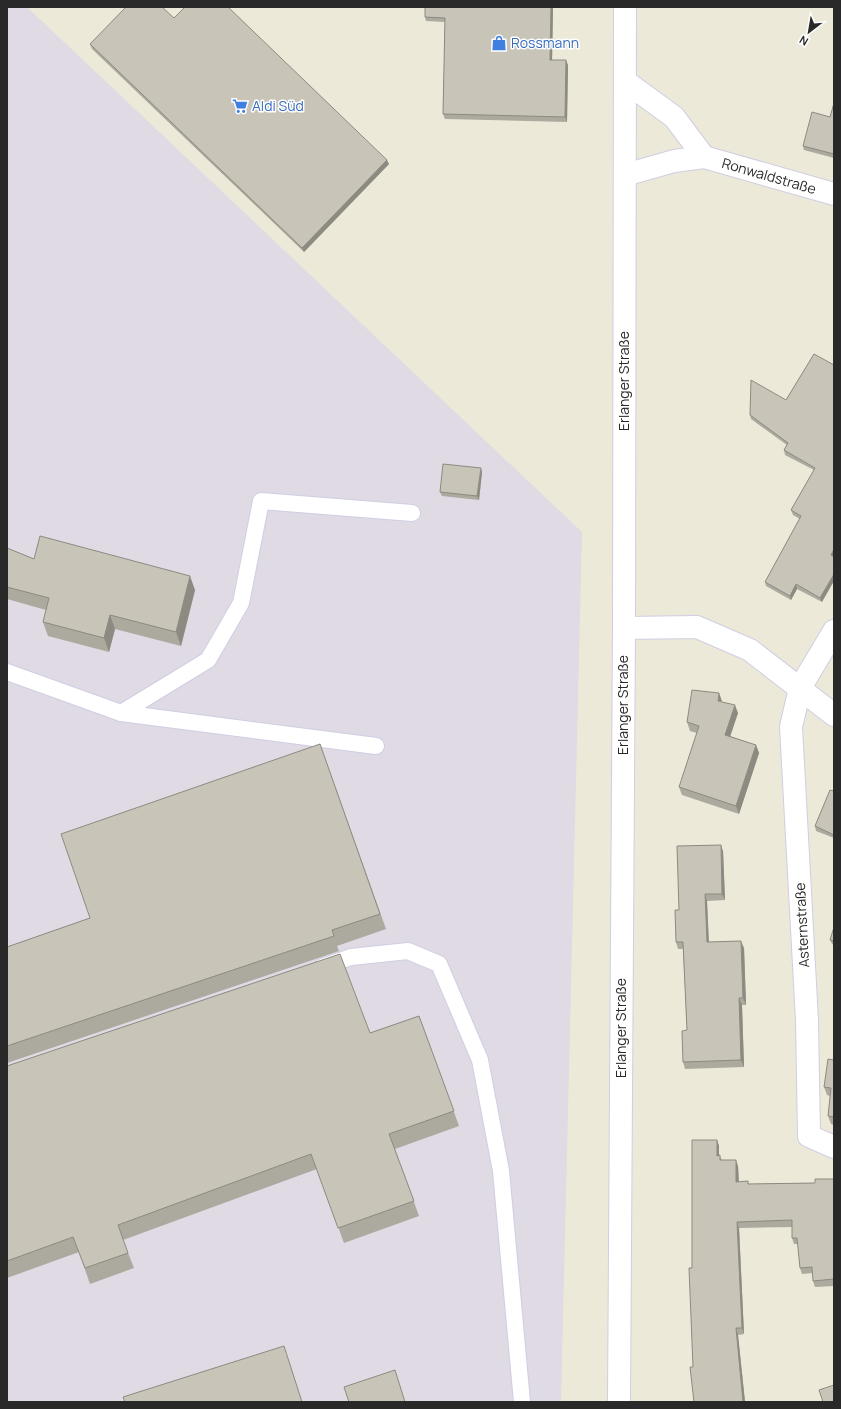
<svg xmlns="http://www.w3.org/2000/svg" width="841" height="1409" font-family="Manrope,sans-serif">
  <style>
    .industrial { fill: #dfdae4 }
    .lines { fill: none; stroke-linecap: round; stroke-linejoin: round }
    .lane-casing { stroke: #cfcee3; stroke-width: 18 }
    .street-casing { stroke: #cfcee3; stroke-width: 24 }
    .secondary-casing { stroke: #cfcee3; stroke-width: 24 }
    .lane { stroke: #fff; stroke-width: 16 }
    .street { stroke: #fff; stroke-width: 22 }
    .secondary { stroke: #fff; stroke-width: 22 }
    .wall { fill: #aca99e }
    .shaded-wall { fill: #8c8a81 }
    .building { fill: #c8c5b8; stroke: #8c8a81 }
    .labels { text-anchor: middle; stroke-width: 3; stroke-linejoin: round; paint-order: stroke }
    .shop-label { font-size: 14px; fill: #366cbe; stroke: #fff; text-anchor: start }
    .street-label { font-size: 14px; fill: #292929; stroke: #fff }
  </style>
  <rect width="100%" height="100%" fill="#ede9d8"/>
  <!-- industrial -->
  <polygon class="industrial" points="7,7 27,7 582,532 561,1402 7,1402"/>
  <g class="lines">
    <!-- lane casing -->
    <g class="lane-casing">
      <g id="lane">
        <polyline points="7,672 121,713 208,660 241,603 261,501 412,513"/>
        <polyline points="121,713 376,746"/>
        <polyline points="322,967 351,957 408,951 439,964 480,1060 501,1171 522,1402"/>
      </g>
    </g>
    <!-- street casing -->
    <g class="street-casing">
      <g id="street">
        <polyline points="626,82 674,117 704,157"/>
        <polyline points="625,175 674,161 704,157 834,194"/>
        <polyline points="624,628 697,627 750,650 834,715"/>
        <polyline points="834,631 800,688 791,727 807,1020 809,1136 834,1147"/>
      </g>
    </g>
    <!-- secondary casing -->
    <g class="secondary-casing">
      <polyline id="secondary" points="619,1402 624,628 625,7"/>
    </g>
    <!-- lane -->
    <use href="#lane" class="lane"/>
    <!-- street -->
    <use href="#street" class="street"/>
    <!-- secondary -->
    <use href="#secondary" class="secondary"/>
  </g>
  <!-- wall -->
  <g class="wall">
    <polygon points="425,7 553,7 552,60 568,65 567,122 445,119 443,114 445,22 426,21 425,17"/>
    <polygon points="174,18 389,164 304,252 92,49 90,44"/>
    <polygon points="834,103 834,158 804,150 803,146 830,117"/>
    <polygon points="814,354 834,556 822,602 797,589 791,600 766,586 765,582 800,519 793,515 791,510 814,470 785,455 784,450 787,445 751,419 750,415 786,400"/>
    <polygon points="482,472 479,500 442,496 440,492"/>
    <polygon points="7,548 34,559 195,590 181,646 115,629 109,652 48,636 43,622 46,610 7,599"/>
    <polygon points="722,702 738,713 730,736 756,745 759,753 739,814 682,795 679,787 697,733 690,731 687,722"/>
    <polygon points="320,744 386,929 337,946 339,951 7,1063 7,947 90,918"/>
    <polygon points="834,791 834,838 816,831 815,826"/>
    <polygon points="723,851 725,900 707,901 709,942 744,948 746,1005 742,1005 744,1067 685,1069 683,1062 687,1030 683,949 678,949 676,942 679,910"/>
    <polygon points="834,927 834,945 832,944 830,940"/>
    <polygon points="419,1016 459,1126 395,1149 419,1216 344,1243 317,1169 123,1240 134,1268 90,1284 79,1252 7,1278 7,1066 370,1033"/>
    <polygon points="834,1060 834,1125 831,1124 828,1116 830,1096 827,1095 824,1087"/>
    <polygon points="717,1140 719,1146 719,1155 722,1160 738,1166 739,1182 748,1181 749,1184 815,1183 834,1179 834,1286 815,1287 813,1281 813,1273 802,1274 800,1268 798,1244 794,1244 792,1238 792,1227 739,1228 744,1334 738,1335 745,1402 694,1402 693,1367 692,1268"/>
  </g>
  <!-- shaded-wall -->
  <g class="shaded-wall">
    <polygon points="551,7 553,7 552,64 550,60"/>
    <polygon points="566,60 568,65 567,122 565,117"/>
    <polygon points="387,160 389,164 304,252 302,248"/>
    <polygon points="481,468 482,472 479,500 477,496"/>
    <polygon points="834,549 834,556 832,559 831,555"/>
    <polygon points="834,574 834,581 822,602 820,598"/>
    <polygon points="190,576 195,590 181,646 176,632"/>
    <polygon points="796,584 797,589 791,600 790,596"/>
    <polygon points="110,615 115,629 109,652 104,638"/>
    <polygon points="719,693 722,701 718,701"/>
    <polygon points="735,705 738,713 728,743 725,735"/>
    <polygon points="756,745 759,753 739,814 736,806"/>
    <polygon points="721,845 723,851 725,900 722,894"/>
    <polygon points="705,894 707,901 709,949 707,942"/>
    <polygon points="741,941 744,948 746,1005 743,998"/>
    <polygon points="739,998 742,1005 744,1067 741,1060"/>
    <polygon points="717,1140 719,1146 719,1162 717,1156"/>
    <polygon points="736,1160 738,1166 739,1188 736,1182"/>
    <polygon points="737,1222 739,1228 744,1334 742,1328"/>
    <polygon points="736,1328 738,1335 745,1402 743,1402"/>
  </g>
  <!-- building -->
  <g class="building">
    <polygon points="126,7 162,7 174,18 185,7 228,7 387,160 302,248 90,44"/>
    <polygon points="425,7 551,7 550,60 566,60 565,117 443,114 445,18 425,17"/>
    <polygon points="834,103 834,154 803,146 812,112 830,117"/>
    <polygon points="814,354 834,365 834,549 831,555 834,557 834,574 820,598 796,584 790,596 765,582 801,516 791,510 815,468 784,450 788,443 750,415 751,380 786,400"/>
    <polygon points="443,464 481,468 477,496 440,492"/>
    <polygon points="40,536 190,576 176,632 110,615 104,638 43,622 49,598 7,587 7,548 34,559"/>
    <polygon points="692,690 719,693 718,701 735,705 725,735 756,745 736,806 679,787 699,726 687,722"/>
    <polygon points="320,744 380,914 332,930 334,936 7,1046 7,947 90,918 61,834"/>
    <polygon points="830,790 834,791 834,835 815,826"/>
    <polygon points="721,845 722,894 705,894 707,942 741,941 743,998 739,998 741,1060 683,1062 682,1031 687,1030 683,942 676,942 675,910 679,910 677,846"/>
    <polygon points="834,927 834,941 830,940"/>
    <polygon points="340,954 370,1033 419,1016 454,1111 389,1134 414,1201 338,1228 311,1154 118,1225 128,1253 85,1268 73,1237 7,1261 7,1066"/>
    <polygon points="828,1059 834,1060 834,1117 828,1116 831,1088 824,1087"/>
    <polygon points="692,1140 717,1140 717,1156 720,1155 720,1160 736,1160 736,1182 748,1181 748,1184 815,1183 815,1179 834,1179 834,1279 813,1281 812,1267 800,1268 797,1238 792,1238 792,1220 737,1222 742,1328 736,1328 743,1402 694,1402 690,1367 693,1367 689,1268 692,1268"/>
    <polygon points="284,1346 302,1402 125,1402 123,1397"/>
    <polygon points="395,1370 405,1402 349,1402 344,1387"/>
    <polygon points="834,1385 834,1402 823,1402 819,1390"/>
  </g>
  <!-- icons -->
  <defs>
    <g id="shop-bare" transform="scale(1.2)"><path d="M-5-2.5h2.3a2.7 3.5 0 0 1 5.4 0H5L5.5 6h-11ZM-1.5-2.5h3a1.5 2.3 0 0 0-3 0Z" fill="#3f7fe0" stroke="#fff" stroke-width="2.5" paint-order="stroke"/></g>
    <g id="supermarket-bare" transform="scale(1.2)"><path d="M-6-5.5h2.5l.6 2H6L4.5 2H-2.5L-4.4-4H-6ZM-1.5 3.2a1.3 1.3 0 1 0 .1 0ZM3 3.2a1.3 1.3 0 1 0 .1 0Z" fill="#3f7fe0" stroke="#fff" stroke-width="2.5" paint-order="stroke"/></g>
  </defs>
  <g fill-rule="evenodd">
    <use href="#shop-bare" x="499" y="43"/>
    <use href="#supermarket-bare" x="240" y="106"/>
  </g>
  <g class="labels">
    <!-- shop labels -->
    <g class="shop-label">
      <text x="511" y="48">Rossmann</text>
      <text x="252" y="111">Aldi Süd</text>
    </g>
    <!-- street labels -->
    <g class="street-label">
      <text transform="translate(769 176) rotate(16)" y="5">Ronwaldstraße</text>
      <text transform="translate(624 381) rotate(-90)" y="5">Erlanger Straße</text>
      <text transform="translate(623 705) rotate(-90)" y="5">Erlanger Straße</text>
      <text transform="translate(802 925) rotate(-93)" y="5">Asternstraße</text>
      <text transform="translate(621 1028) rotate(-90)" y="5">Erlanger Straße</text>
    </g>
  </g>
  <!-- border -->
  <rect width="841" height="1409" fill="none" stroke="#292929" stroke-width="16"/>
  <!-- north arrow -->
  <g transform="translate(809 32) rotate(211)" stroke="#ffffff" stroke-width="3" paint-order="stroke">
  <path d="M0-3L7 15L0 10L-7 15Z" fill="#292929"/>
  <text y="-6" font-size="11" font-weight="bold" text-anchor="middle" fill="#292929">N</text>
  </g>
</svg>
